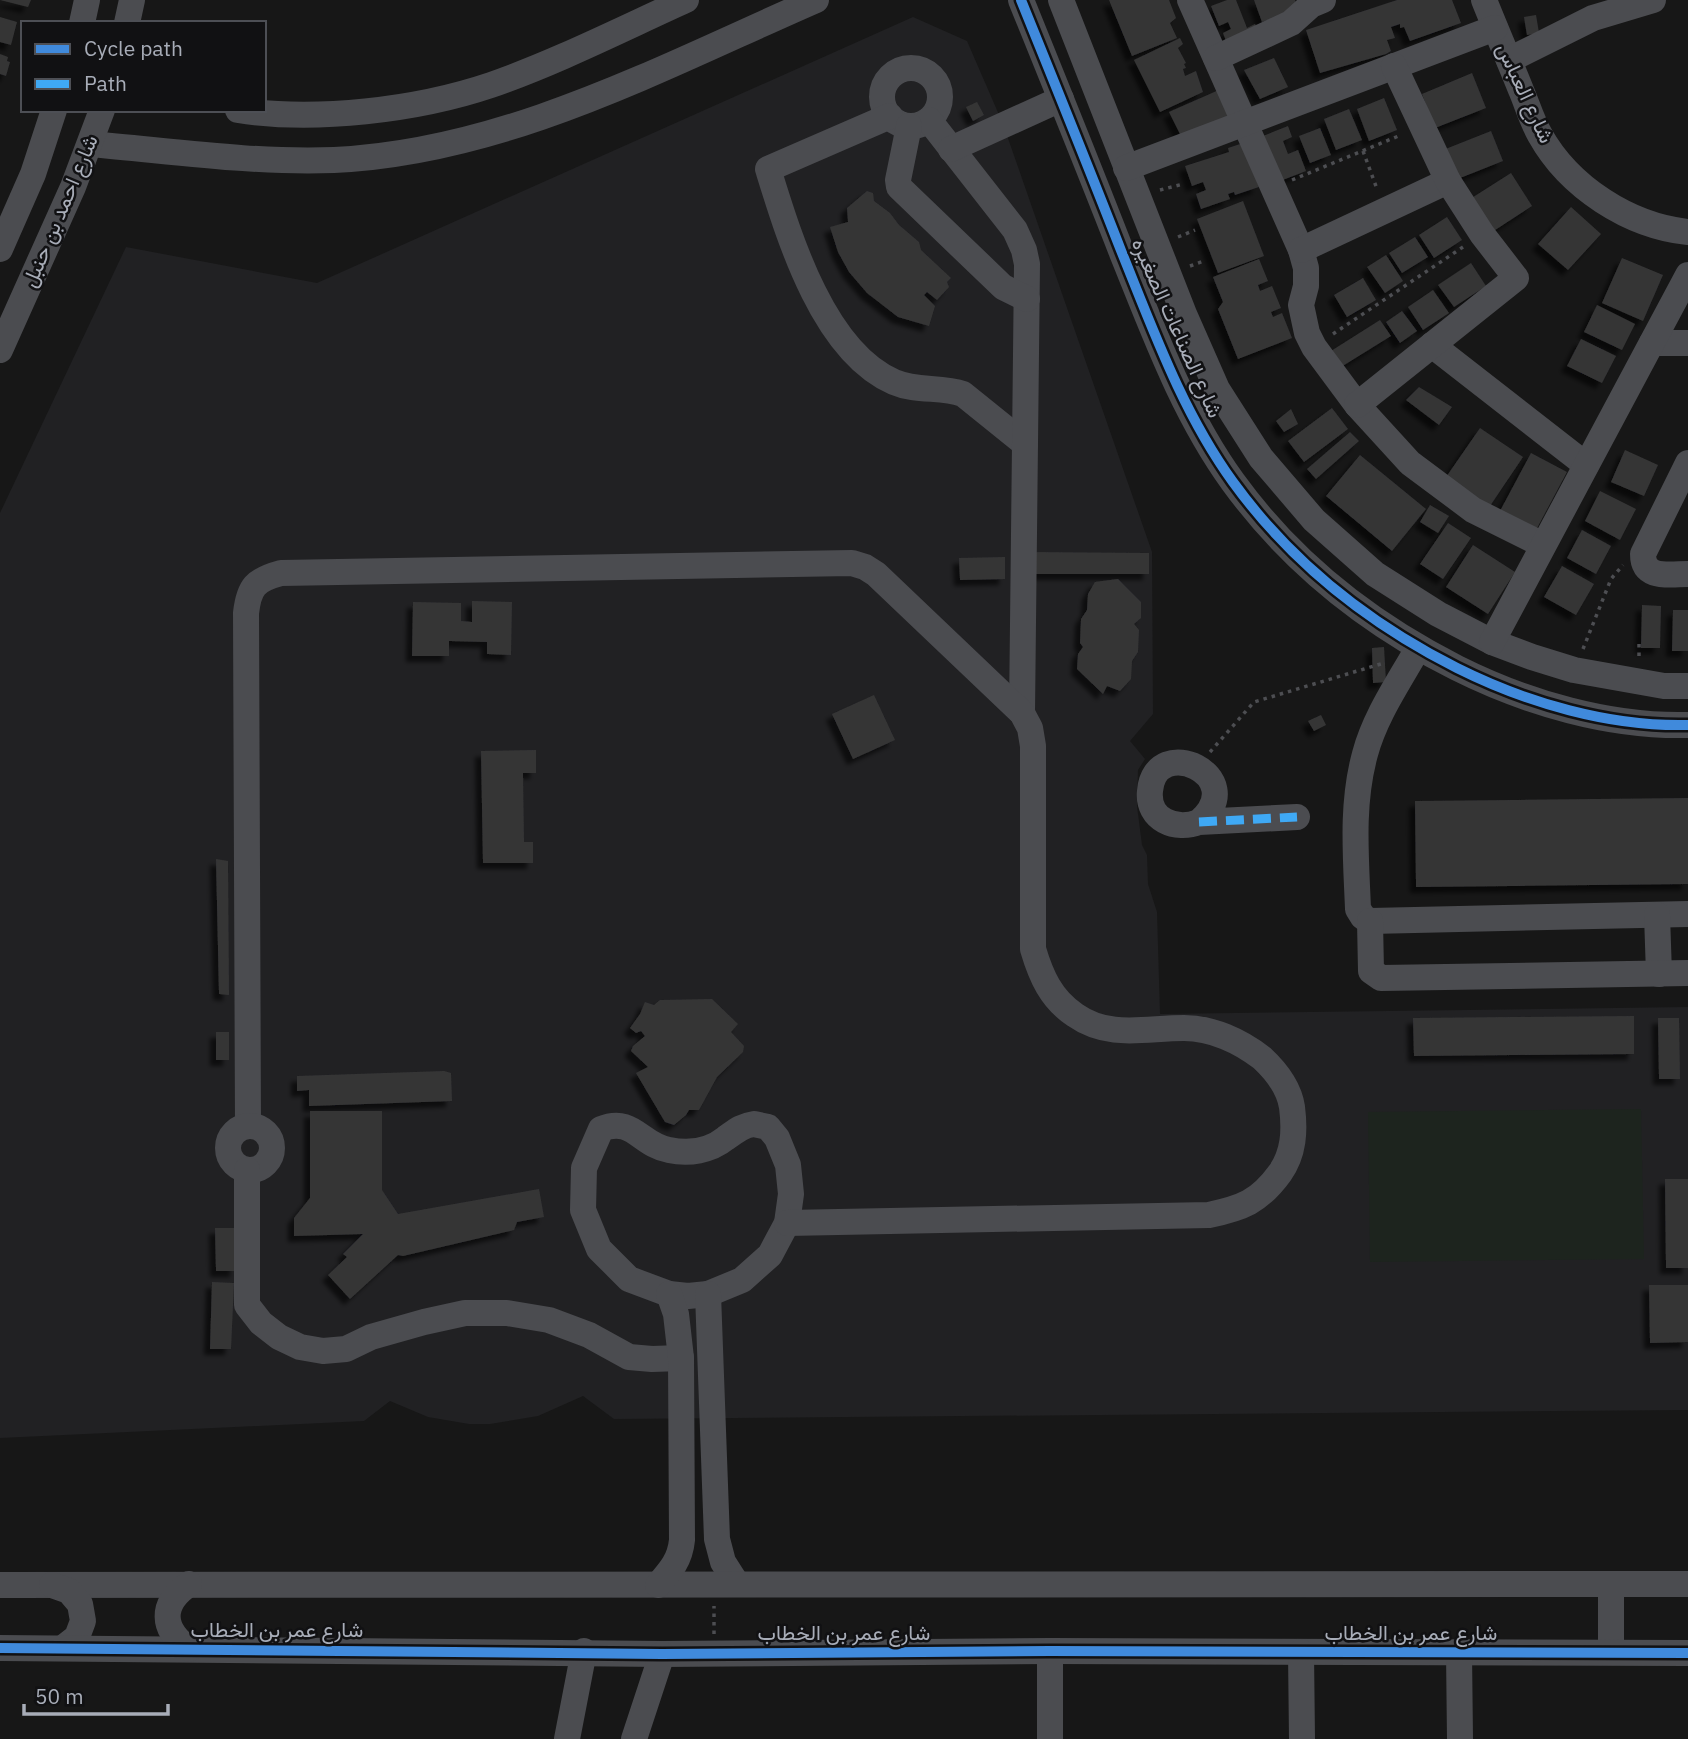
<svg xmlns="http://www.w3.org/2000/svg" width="1688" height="1739" font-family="'IBM Plex Sans',Vazirmatn,sans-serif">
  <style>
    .built { fill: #212123 }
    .green { fill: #1d241e }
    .building { fill: #353536; filter: url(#shadow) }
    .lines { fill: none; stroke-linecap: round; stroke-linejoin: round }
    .path { stroke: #4d4e52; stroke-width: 3.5; stroke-dasharray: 3.5 5; stroke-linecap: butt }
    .minor { stroke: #4b4c50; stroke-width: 26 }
    .quiet { stroke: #3fa9f5; stroke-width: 9; stroke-dasharray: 18 9; stroke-linecap: butt }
    .cycleway-casing { stroke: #111113; stroke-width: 15 }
    .cycleway { stroke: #408adc; stroke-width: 10 }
    .labels { text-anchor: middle; stroke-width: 5; stroke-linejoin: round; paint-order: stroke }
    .street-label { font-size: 21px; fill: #a8adb8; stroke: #111113 }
  </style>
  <defs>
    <filter id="shadow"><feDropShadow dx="-6" dy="6" stdDeviation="2" flood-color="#0009"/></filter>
  </defs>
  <rect width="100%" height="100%" fill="#171717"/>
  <!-- built -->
  <polygon class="built" points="913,17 967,41 1003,124 1152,552 1153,714 1130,741 1145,759 1138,770 1137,806 1142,845 1147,855 1148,884 1157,912 1160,1014 1688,1007 1688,1410 614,1419 583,1396 538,1416 490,1424 469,1424 428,1417 390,1401 364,1421 0,1438 0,513 126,247 317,283"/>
  <!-- green -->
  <polygon class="green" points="1641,1109 1644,1259 1370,1262 1368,1112"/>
  <!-- building -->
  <g class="building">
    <polygon points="0,0 31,0 28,7"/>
    <polygon points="1109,0 1169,0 1176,18 1170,23 1177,38 1132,56"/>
    <polygon points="1227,0 1236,0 1247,28 1255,24 1259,34 1228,46 1223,33 1231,29 1228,22 1219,26 1211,6"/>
    <polygon points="1254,0 1295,0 1298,9 1262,22"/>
    <polygon points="1397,0 1452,0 1461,23 1410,41 1404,27 1400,28 1400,24 1391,27 1395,38 1387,40 1391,51 1386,54 1320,73 1306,30"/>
    <polygon points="1536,15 1539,33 1527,35 1524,17"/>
    <polygon points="0,17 17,22 11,45 0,42"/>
    <polygon points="1180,38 1183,44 1178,48 1186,63 1184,64 1186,68 1183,69 1185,76 1196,71 1203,92 1160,112 1134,60"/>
    <polygon points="0,54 8,57 7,61 10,62 6,76 0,74"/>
    <polygon points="1274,58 1288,87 1260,99 1244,70"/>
    <polygon points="1472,73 1486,108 1435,128 1422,94"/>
    <polygon points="1221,89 1233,123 1184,142 1169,112"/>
    <polygon points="1384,98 1397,130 1369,141 1357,109"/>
    <polygon points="977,102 984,115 973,121 966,107"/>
    <polygon points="1349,109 1362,140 1336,150 1324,119"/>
    <polygon points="1288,126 1292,137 1283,141 1288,154 1298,150 1306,171 1275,183 1258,138"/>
    <polygon points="1320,128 1331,155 1310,163 1299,136"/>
    <polygon points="1491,131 1503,161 1455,180 1443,150"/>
    <polygon points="1243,143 1259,187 1235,195 1234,192 1228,194 1230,199 1201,209 1196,194 1206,190 1203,182 1192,186 1185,166 1229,152 1228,148"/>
    <polygon points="1511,173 1532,206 1489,234 1467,201"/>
    <polygon points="867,191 873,193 874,201 890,213 899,225 919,242 921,250 951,278 947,282 949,287 937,300 927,292 924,295 935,306 929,326 898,317 867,293 849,272 838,252 830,227 848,222 847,208"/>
    <polygon points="1243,201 1264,256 1218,273 1197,219"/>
    <polygon points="1571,207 1601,234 1568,270 1538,244"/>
    <polygon points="1447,217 1462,240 1434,258 1419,235"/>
    <polygon points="1415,237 1428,257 1402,273 1389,253"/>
    <polygon points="1386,255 1403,281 1385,293 1367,267"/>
    <polygon points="1622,258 1663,275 1643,321 1602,303"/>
    <polygon points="1259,259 1268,281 1258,285 1260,291 1272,286 1281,308 1271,312 1273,317 1282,313 1292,338 1238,359 1218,309 1223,302 1213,277"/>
    <polygon points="1471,263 1486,286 1454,307 1438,285"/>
    <polygon points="1363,278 1376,300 1347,317 1334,295"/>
    <polygon points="1433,290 1449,313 1423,330 1408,307"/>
    <polygon points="1597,305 1635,324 1622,350 1584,332"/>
    <polygon points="1402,311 1417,331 1400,343 1386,322"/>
    <polygon points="1380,320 1391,336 1341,367 1331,351"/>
    <polygon points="1581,339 1616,356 1602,383 1567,366"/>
    <polygon points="1419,387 1452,407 1439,425 1406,400"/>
    <polygon points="1332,408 1348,429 1304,462 1288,441"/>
    <polygon points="1291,409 1298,424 1284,432 1276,421"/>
    <polygon points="1480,428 1523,457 1488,509 1444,480"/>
    <polygon points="1350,432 1359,441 1316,479 1307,469"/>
    <polygon points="1625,450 1658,465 1644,496 1611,482"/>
    <polygon points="1531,453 1567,472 1536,530 1500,511"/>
    <polygon points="1360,455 1426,509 1392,551 1326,496"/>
    <polygon points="1600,491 1636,509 1620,540 1585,521"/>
    <polygon points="1430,505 1449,516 1438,533 1420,522"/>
    <polygon points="1448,523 1471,538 1443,579 1420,564"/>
    <polygon points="1582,530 1611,546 1596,574 1567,558"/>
    <polygon points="1473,545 1515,572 1488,614 1446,587"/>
    <polygon points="1027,552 1149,553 1149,574 1027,574"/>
    <polygon points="1005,557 1005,579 960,580 959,558"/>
    <polygon points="1562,566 1594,584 1576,615 1544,597"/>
    <polygon points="1118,579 1141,602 1141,618 1134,624 1139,630 1138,652 1132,661 1131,679 1120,691 1107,686 1103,694 1077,669 1078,654 1083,647 1080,643 1081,619 1087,610 1088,594 1095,582"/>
    <polygon points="472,601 512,602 511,655 487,654 487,642 449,641 449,656 412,656 413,602 461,603 461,621 472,622"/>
    <polygon points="1642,605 1661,606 1660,648 1641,648"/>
    <polygon points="1673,610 1688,610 1688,651 1672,651"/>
    <polygon points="1384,647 1386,682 1373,683 1372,648"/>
    <polygon points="874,695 895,740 853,759 832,714"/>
    <polygon points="1321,715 1326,725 1314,731 1308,721"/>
    <polygon points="536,750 536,773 523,773 524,842 533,842 533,863 483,863 481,751"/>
    <polygon points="1688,798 1688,884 1416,887 1415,801"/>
    <polygon points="216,859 228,861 229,995 219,994"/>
    <polygon points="712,999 738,1024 731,1032 744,1046 743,1052 717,1077 699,1110 689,1110 686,1115 674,1125 665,1122 636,1073 648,1067 631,1051 633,1046 645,1036 641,1031 636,1033 630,1028 640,1014 645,1002 654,1005 660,1000"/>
    <polygon points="1634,1016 1634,1054 1414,1056 1413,1018"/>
    <polygon points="1658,1018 1679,1018 1680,1079 1659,1079"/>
    <rect x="216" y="1032" width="13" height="28"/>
    <polygon points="444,1071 451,1073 452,1101 309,1106 309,1090 297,1091 297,1076"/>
    <polygon points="310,1111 382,1111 382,1190 398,1214 539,1189 544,1217 517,1222 514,1230 403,1256 398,1255 350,1299 328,1275 347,1257 343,1254 363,1234 294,1236 294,1218 310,1198"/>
    <polygon points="1665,1179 1688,1179 1688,1268 1666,1268"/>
    <polygon points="215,1228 236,1228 236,1271 216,1271"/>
    <polygon points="212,1282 234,1283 231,1349 210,1349"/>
    <polygon points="1649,1285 1688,1285 1688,1342 1650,1343"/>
  </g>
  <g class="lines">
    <!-- path -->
    <g class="path">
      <polyline points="1363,151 1377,189"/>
      <polyline points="1292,180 1401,135"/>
      <polyline points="1160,190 1183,184"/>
      <polyline points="1178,237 1195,230"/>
      <polyline points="1190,266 1204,261"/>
      <polyline points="1333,334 1463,247"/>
      <polyline points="1639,644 1639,659"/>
      <polyline points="1583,649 1611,579 1623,565"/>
      <polyline points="1210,752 1254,702 1384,663"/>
      <polyline points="714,1634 714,1606"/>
    </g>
    <!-- minor -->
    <g class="minor">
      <path d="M1021 0C1055 84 1089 168 1122 253 1154 332 1183 413 1233 482 1291 562 1370 624 1457 668 1527 703 1610 727 1688 725"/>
      <polyline points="1061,0 1184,314 1217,389 1261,458 1314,520 1375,574 1438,614 1492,642 1532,657 1574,670 1664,686 1688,686"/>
      <polyline points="1190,0 1301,250 1306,268 1306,286 1301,305 1307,333 1314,347 1357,405 1410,463 1473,510 1543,545"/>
      <path d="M1484 0C1496 30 1509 60 1521 90 1527 104 1532 121 1540 135 1569 187 1629 226 1688 232"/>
      <polyline points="82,23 87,0"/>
      <polyline points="127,23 132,0"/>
      <polyline points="1216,58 1291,23 1311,5 1323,0"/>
      <polyline points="1509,60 1593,18 1653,0"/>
      <circle cx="911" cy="97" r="29"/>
      <path d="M238 110C315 122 417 110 491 85 557 62 622 29 686 0"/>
      <path d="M890 116 768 169C789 237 823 351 894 382 917 392 941 386 963 394L1025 444"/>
      <polyline points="929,120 1015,230 1024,250 1027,264 1022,713"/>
      <polyline points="909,126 898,180 899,187 1003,287 1027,299"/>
      <path d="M90 144C172 151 252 163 334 160 506 152 662 67 816 0"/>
      <polyline points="951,149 1061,99"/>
      <polyline points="1126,168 1495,28"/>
      <polyline points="0,249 33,174 54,110"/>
      <polyline points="1301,250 1448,181"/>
      <polyline points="1652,343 1688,343"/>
      <polyline points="1432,345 1586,465"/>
      <polyline points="0,350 73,187 102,110"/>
      <polyline points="1357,405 1516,278 1482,234 1448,181 1394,66"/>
      <path d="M1688 463 1643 554C1643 580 1669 574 1688 574"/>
      <polyline points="1492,642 1688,275"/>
      <path d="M1418 648C1399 682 1375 716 1365 754 1351 805 1356 857 1358 909L1363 917 1370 921 1688 914"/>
      <path d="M1199 822C1252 776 1155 732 1150 791 1147 820 1176 831 1199 822L1297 817"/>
      <polyline points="1657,915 1659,974"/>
      <polyline points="1370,921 1371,971 1381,978 1688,973"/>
      <path d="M754 1124 768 1127 777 1138 788 1165 791 1194 787 1223 770 1255 742 1280 708 1294 688 1296 669 1294 629 1279 599 1249 583 1210 584 1168 601 1129C633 1116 640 1145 669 1150 689 1154 710 1151 726 1138 736 1131 741 1126 754 1124Z"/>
      <path d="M248 1126 246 613C249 587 255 580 281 573L852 563 865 567 876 574 1022 713 1030 728 1033 746V949C1041 976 1051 999 1075 1015 1109 1039 1145 1028 1184 1028 1212 1028 1240 1041 1262 1058 1276 1071 1289 1088 1292 1107 1295 1131 1294 1153 1280 1173 1259 1202 1242 1208 1209 1215L787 1223"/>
      <circle cx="250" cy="1148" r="22"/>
      <polyline points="247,1170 247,1305 261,1323 279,1337 300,1347 323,1351 346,1349 371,1337 424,1322 465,1313 507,1313 549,1320 589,1335 629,1357 652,1359 681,1358"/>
      <polyline points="708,1294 717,1539 723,1562 737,1584"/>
      <polyline points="1611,1584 1611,1652"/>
      <polyline points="0,1585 1688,1584"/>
      <polyline points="52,1585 69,1591 80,1604 83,1621 77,1637 63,1648"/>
      <path d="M658 1585C671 1570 680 1560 682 1540L681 1358 676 1314 669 1294"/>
      <polyline points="0,1648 662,1654 1050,1651 1688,1653"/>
      <path d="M189 1649C161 1629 160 1604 189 1584"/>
      <polyline points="1050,1651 1050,1739"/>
      <polyline points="1301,1652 1302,1739"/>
      <polyline points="1459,1652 1460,1739"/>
      <polyline points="567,1739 584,1651"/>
      <polyline points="634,1739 662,1654"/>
    </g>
    <!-- quiet -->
    <polyline class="quiet" points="1199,822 1297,817"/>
    <!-- cycleway casing -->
    <g class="cycleway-casing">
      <g id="cycleway">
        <path d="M1021 0C1055 84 1089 168 1122 253 1154 332 1183 413 1233 482 1291 562 1370 624 1457 668 1527 703 1610 727 1688 725"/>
        <polyline points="0,1648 662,1654 1050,1651 1688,1653"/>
      </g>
    </g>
    <!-- cycleway -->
    <use href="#cycleway" class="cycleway"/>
  </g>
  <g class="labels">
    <!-- street labels -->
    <g class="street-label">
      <text transform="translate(1525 93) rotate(65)" y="7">شارع العباس</text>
      <text transform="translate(60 211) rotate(-67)" y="7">شارع احمد بن حنبل</text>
      <text transform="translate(1177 328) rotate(66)" y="7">شارع الصناعات الصغيره</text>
      <text x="277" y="1637">شارع عمر بن الخطاب</text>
      <text x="844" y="1640">شارع عمر بن الخطاب</text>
      <text x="1411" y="1640">شارع عمر بن الخطاب</text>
    </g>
  </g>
  <!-- legend -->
  <rect x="21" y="21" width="245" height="91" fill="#111113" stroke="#4d4f55" stroke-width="2"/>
  <rect x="35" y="44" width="35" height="10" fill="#408adc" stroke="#4d4f55" stroke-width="2"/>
  <text x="84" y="56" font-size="21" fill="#a8adb8">Cycle path</text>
  <rect x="35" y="79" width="35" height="10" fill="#3fa9f5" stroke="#4d4f55" stroke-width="2"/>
  <text x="84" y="91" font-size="21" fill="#a8adb8">Path</text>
  <!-- scale -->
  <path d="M24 1704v10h144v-10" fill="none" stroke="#a8adb8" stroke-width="3.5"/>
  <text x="35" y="1704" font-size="21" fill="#a8adb8" stroke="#111113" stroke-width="5" paint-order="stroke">50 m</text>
</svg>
